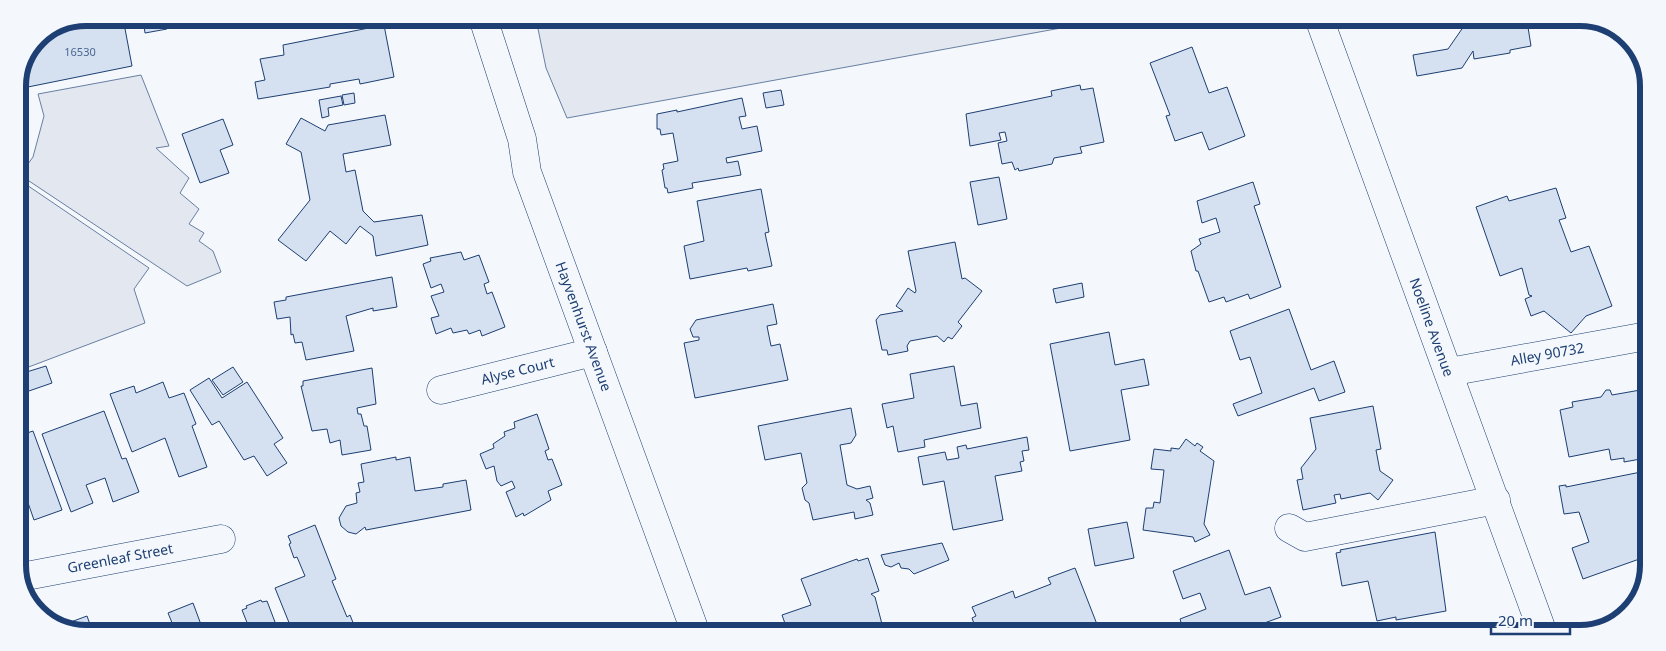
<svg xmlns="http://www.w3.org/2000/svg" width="1666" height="651" font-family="'Noto Sans',sans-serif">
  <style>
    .parking { fill: #e3e8f0; stroke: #687fa3 }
    .building { fill: #d5e0f0; stroke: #1d3f73 }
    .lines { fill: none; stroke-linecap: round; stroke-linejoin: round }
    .minor-casing { stroke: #1d3f73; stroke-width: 29 }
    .major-casing { stroke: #1d3f73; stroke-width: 29 }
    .minor { stroke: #f4f7fb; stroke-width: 28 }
    .major { stroke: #f4f7fb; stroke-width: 28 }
    .labels { text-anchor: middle; stroke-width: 4; stroke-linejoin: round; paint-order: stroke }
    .number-label { font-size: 11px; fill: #4b6792 }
    .street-label { font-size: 14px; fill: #1d3f73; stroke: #f4f7fb }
    .rim { fill: none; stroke: #1d3f73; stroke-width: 6 }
  </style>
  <rect width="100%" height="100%" fill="#f4f7fb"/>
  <!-- parking -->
  <g class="parking">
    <polygon points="536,19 1060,20 1061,28 567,118 546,68"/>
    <polygon points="141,75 169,146 156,148 189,178 180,193 199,209 189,224 204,233 199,241 213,251 221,272 187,286 20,175 33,157 44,116 38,94"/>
    <polygon points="18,179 149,268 134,289 145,323 18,371"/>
  </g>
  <!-- building -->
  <g class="building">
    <polygon points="86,18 123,18 132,66 18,89 18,82 38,37"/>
    <polygon points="143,18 190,18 191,19 166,24 167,29 145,33"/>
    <polygon points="1463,21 1527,21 1531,46 1510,50 1510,53 1474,59 1473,51 1462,68 1417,76 1413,55 1448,49 1464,26"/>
    <polygon points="384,25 394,77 360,84 359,79 330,84 330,87 258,99 255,82 265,80 260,59 284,55 283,45"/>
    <polygon points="1192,47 1209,93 1227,87 1245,136 1209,150 1202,132 1175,141 1166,116 1170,115 1150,63"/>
    <polygon points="1080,85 1081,90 1093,88 1104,142 1080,147 1082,153 1054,158 1052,164 1019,171 1018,168 1015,170 1012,162 1002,164 998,143 1007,141 1005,132 999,133 1001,140 970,146 966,114 1052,96 1051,91"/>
    <polygon points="781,90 784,105 766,108 763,93"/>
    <polygon points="354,93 355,103 344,105 342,95"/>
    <polygon points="341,96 343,105 328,108 329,116 322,118 319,100"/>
    <polygon points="742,98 746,116 739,117 742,129 757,126 762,151 726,158 727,163 738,161 741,175 692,183 693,188 668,193 667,188 665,188 662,170 664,169 663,164 678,161 673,133 661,135 660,129 657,129 657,114 677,110 677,112"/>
    <polygon points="385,115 391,145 343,154 346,172 355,170 363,211 374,222 422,215 428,245 376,256 373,236 360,226 346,244 330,231 306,261 278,240 310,200 301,152 286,144 301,118 325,131 328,125"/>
    <polygon points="223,119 233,145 220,150 229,173 200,183 182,134"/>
    <polygon points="999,177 1007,219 978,225 970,182"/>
    <polygon points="1253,182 1260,204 1254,206 1281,287 1250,299 1248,294 1226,302 1224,297 1209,302 1198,271 1196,271 1191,251 1201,244 1199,239 1220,232 1216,218 1202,223 1197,201"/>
    <polygon points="1556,188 1566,218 1559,220 1571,252 1589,246 1612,306 1586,316 1571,333 1544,311 1531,316 1525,299 1532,296 1529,295 1522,268 1500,276 1476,207 1507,196 1509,201"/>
    <polygon points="761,189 769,232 765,233 772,266 748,271 747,268 690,279 684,246 704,241 697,201"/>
    <polygon points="955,242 962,279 965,278 982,291 958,322 962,326 952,339 948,337 944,342 937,336 910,341 907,346 908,351 888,355 887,350 882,350 876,320 880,315 903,311 896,306 908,288 915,293 916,291 908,251"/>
    <polygon points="461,252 464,260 479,255 489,282 484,284 487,294 492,292 505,327 482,336 480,330 469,334 467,330 453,333 451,328 436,334 431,318 439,316 431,296 444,292 441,284 431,288 423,264 431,261 430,258"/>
    <polygon points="392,277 397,307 373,311 373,308 346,316 354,351 306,360 302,342 295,343 293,334 291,335 290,317 277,319 274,302 286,300 286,297"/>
    <polygon points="1082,283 1084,297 1056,303 1053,289"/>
    <polygon points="773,304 777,324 767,326 771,346 780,344 788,380 695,398 684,343 699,340 699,337 693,337 690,329 696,320"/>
    <polygon points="1289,309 1311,370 1334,361 1345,392 1319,401 1314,388 1238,416 1233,404 1262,393 1250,357 1240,360 1230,331"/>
    <polygon points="1109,332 1115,365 1144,359 1149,385 1121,390 1130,440 1070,451 1050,344"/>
    <polygon points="46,366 52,383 26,392 20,374"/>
    <polygon points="954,366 961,406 977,403 981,428 924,440 925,447 898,452 893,426 887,428 882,404 914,398 910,374"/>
    <polygon points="233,367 243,382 223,395 212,380"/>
    <polygon points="372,368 376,404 357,408 358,414 361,414 364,426 367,426 371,450 342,455 340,440 330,443 327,429 312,431 301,386 303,386 303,381"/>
    <polygon points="209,378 222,398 247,382 283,438 274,444 287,463 267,476 254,456 244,460 219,421 212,425 190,390"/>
    <polygon points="163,382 169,398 184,393 196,424 192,426 207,467 179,477 165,438 132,452 110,394 134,386 136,393"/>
    <polygon points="1646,389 1646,458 1624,462 1624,458 1611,460 1609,449 1569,457 1560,410 1573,407 1572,402 1601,397 1606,390 1610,390 1612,395"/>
    <polygon points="1373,406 1381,449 1376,450 1380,471 1393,480 1378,500 1370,493 1341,499 1340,494 1334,495 1336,503 1303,510 1297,480 1303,479 1301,468 1316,449 1310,418"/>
    <polygon points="851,408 856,435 851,443 840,445 847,485 857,489 870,486 873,498 866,500 870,503 873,515 855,519 854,512 813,520 809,503 805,500 802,488 807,483 801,453 765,460 758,426"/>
    <polygon points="104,411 122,459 126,458 139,492 113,502 105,478 86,485 93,503 71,512 42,434"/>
    <polygon points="537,414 549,449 545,451 548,460 552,459 562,485 548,491 551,500 524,516 523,513 516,517 506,492 515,488 512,481 501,486 497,481 494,466 486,469 480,454 494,448 493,444 505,436 504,432 515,428 514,422"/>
    <polygon points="33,431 62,510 34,520 26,497 19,500 18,496 18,436"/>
    <polygon points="1027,437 1029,450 1022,451 1024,461 1020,462 1022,471 995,476 1003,520 953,530 944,481 923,485 918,457 945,452 947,460 959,458 957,447 966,445 967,449"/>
    <polygon points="1186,439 1195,446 1197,443 1203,447 1200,451 1214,461 1204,524 1210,535 1195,542 1193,537 1143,530 1146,508 1153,508 1154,502 1160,503 1164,470 1151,469 1154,449 1171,451 1171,448 1179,449"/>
    <polygon points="396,457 396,460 410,457 415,491 443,487 443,484 466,480 471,510 366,530 365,527 356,534 348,532 341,526 339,518 346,506 357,503 356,493 360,492 358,483 364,482 361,464"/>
    <polygon points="1646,471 1645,499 1638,500 1645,521 1645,557 1583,579 1572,548 1589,542 1579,512 1564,514 1559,486 1566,485 1566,487"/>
    <polygon points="1127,522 1134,558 1095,566 1088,529"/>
    <polygon points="315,525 336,579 332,581 347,617 350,615 356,630 292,630 275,588 305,576 297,557 294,558 289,544 291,543 288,536"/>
    <polygon points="1435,532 1446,611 1396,620 1396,617 1377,621 1368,581 1342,586 1336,553 1341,552 1340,550"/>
    <polygon points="942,543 949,560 914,574 909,569 901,568 899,563 891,567 885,565 881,555"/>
    <polygon points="1229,550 1245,595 1270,587 1281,617 1256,626 1259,633 1184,633 1180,619 1206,609 1200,593 1183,599 1173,571"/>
    <polygon points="868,558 879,591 871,594 875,597 884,632 788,632 782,615 811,605 801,579 857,559 858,561"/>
    <polygon points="1075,568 1100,632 977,632 972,618 976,616 972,607 1013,591 1015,598 1051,584 1048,578"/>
    <polygon points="261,600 262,602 267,601 278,630 250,630 242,610 247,608 246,606"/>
    <polygon points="193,603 203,630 175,630 168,613"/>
    <polygon points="87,616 92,630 64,630 61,628 60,626"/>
    <polygon points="127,624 129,630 109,630"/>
  </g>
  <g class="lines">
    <!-- minor casing -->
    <g class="minor-casing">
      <g id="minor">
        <path id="s1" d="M1320 21 1543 633"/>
        <path id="s2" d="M1449 372 1647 336"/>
        <path id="s3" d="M441 390 593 352"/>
        <polyline points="1289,528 1305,537 1496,500"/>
        <path id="s4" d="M21 577 221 539"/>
      </g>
    </g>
    <!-- major casing -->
    <g class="major-casing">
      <g id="major">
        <path id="s5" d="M483 18 522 139 527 172 695 631"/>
      </g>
    </g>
    <!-- minor -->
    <use href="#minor" class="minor"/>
    <!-- major -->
    <use href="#major" class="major"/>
  </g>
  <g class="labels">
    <!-- number labels -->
    <g class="number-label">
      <text x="80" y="56">16530</text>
    </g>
    <!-- street labels -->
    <g class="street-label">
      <text dy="5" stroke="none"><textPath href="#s5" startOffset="325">Hayvenhurst Avenue</textPath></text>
      <text dy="5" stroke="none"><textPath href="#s1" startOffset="326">Noeline Avenue</textPath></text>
      <text dy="5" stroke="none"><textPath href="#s2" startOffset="100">Alley 90732</textPath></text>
      <text dy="5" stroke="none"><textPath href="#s3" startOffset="79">Alyse Court</textPath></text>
      <text dy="5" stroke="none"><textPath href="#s4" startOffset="101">Greenleaf Street</textPath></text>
    </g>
  </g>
  <!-- crop -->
  <path d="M0 0H1666V651H0ZM86 26H1580A60 60 0 0 1 1640 86V565A60 60 0 0 1 1580 625H86A60 60 0 0 1 26 565V86A60 60 0 0 1 86 26Z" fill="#f4f7fb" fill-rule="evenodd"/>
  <path class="rim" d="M86 26H1580A60 60 0 0 1 1640 86V565A60 60 0 0 1 1580 625H86A60 60 0 0 1 26 565V86A60 60 0 0 1 86 26Z"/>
  <!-- scale -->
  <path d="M1491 626v8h79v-8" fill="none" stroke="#1d3f73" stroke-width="2.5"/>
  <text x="1498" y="626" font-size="15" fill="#1d3f73" stroke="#f4f7fb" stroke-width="4" paint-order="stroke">20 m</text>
</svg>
